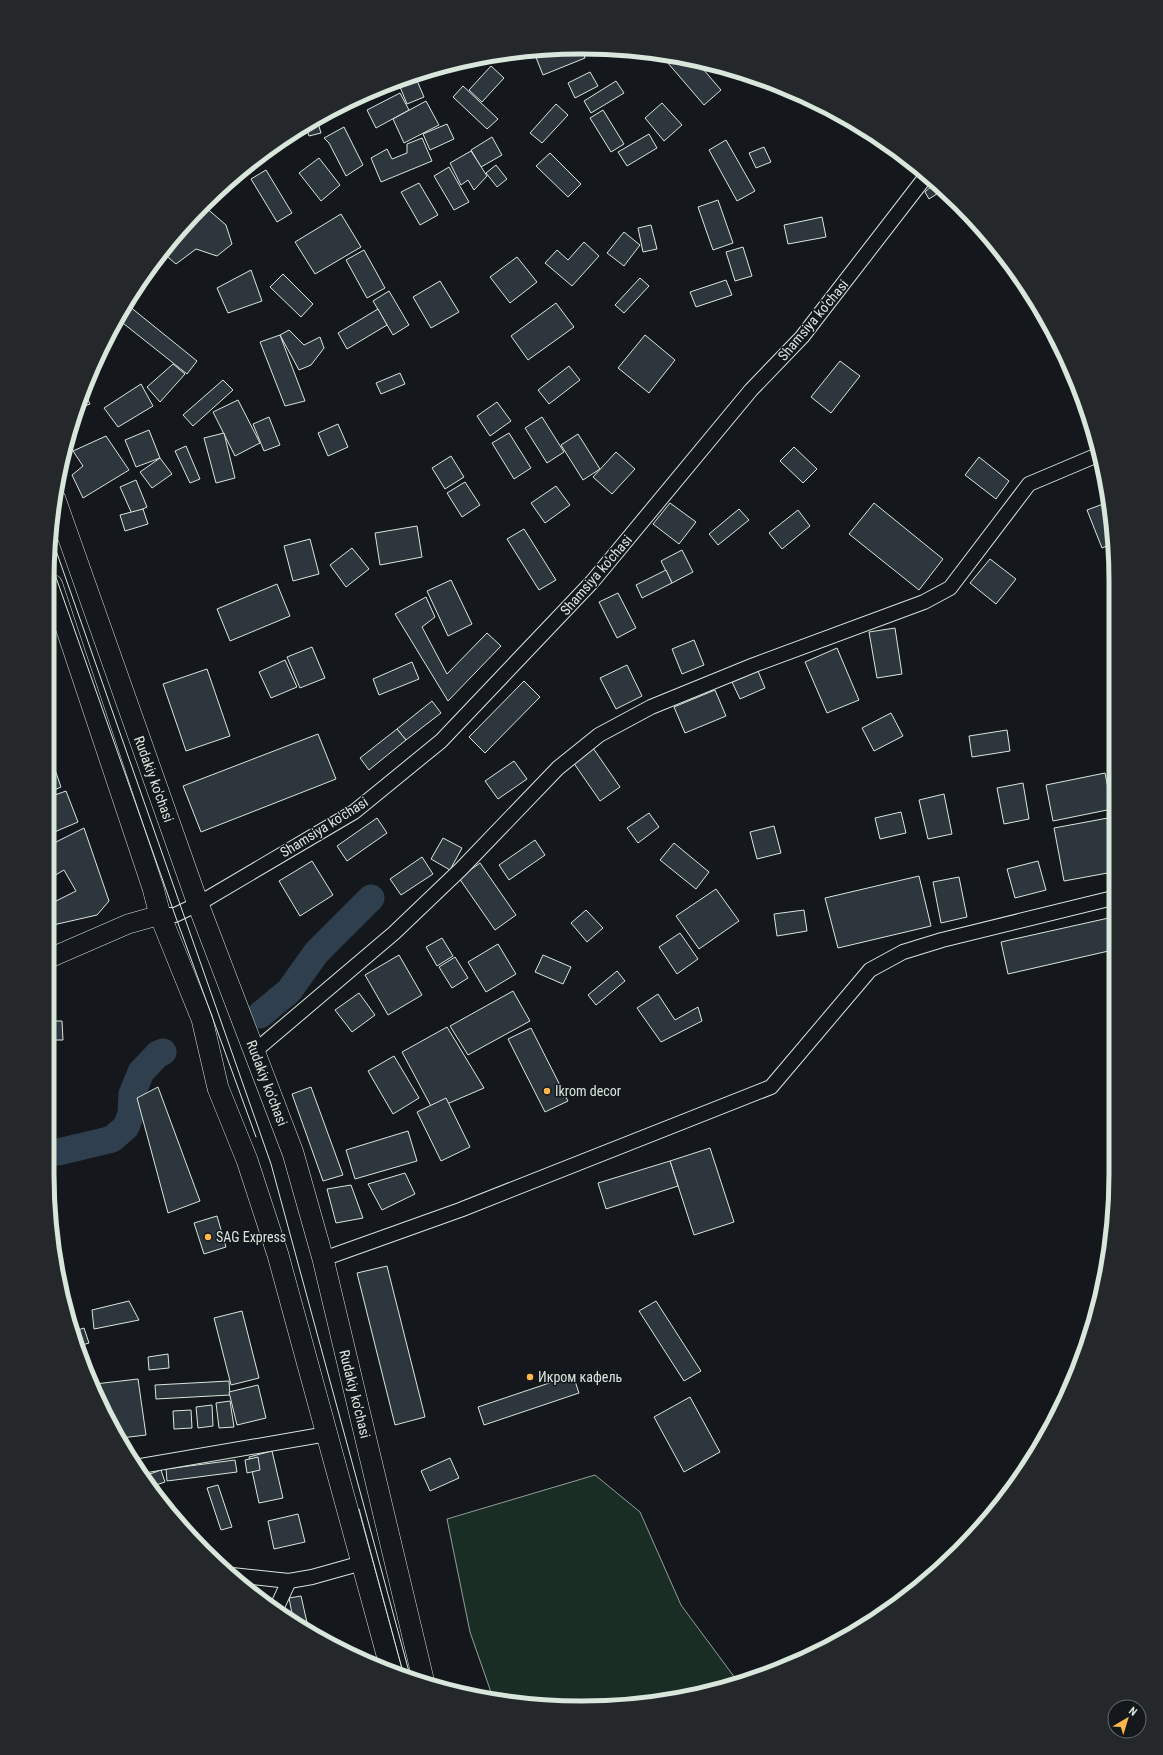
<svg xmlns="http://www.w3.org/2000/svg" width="1163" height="1755" font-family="'Roboto Condensed',sans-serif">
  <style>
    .green { fill: #1a2d24; stroke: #939e99 }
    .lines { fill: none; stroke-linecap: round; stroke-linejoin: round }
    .river { stroke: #2f3f4d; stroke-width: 27 }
    .building { fill: #2c363c; stroke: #d8e6dc }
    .minor-casing { stroke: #d8e6dc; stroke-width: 16 }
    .secondary-casing { stroke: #d8e6dc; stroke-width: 20 }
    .primary-casing { stroke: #d8e6dc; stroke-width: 22 }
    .minor { stroke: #14181c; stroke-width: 14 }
    .secondary { stroke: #14181c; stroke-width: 19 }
    .primary { stroke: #14181c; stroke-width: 21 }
    .tram { stroke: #d8e6dc; stroke-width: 1 }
    .poi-dot { fill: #ffb74d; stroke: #14181c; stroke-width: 1.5 }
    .labels { text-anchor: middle; stroke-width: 3; stroke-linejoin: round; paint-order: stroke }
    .street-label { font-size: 14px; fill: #d8e6dc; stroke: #14181c }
    .poi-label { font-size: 14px; fill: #d8e6dc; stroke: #14181c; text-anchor: start }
    .rim { fill: none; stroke: #d8e6dc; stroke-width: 5 }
  </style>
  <rect width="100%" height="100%" fill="#14181c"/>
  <!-- green -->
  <polygon class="green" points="595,1475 640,1512 681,1605 738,1682 720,1690 617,1707 546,1707 493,1698 470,1632 447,1519"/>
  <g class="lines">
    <!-- river -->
    <g class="river">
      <polyline points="260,1015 289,991 316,953 371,898"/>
      <polyline points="58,1152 112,1139 126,1127 131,1114 132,1094 141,1072 158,1054 163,1052"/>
    </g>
  </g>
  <!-- building -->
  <g class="building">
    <polygon points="547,48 582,49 585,58 543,75 533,50"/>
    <polygon points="674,57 697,62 721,90 704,105 667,62"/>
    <polygon points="491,66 504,78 482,102 469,90"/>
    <polygon points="590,72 598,86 575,98 568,83"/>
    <polygon points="415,76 424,97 407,104 398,82"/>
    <polygon points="616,81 624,93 591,113 584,101"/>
    <polygon points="463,86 498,119 487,129 453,97"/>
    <polygon points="400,93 409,110 376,128 367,110"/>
    <polygon points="365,95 366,99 353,104 351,100"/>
    <polygon points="426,101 439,125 404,143 393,119"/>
    <polygon points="662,103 682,125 664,141 645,118"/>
    <polygon points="556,104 568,115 542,143 530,133"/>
    <polygon points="603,110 624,144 611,152 590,118"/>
    <polygon points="317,120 321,133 309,136 306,127"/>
    <polygon points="447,124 454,139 430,150 423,134"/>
    <polygon points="344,127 363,165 346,176 329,143 324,138"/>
    <polygon points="296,132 298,138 283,142 283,141"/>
    <polygon points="649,134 657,148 627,166 618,152"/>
    <polygon points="492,137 502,155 481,167 471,150"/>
    <polygon points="422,138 432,161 381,182 371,158 387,149 392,159 407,153 407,144"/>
    <polygon points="726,140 755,191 737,201 709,150"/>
    <polygon points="274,146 276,153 259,156"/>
    <polygon points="764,147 771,162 756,168 749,153"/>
    <polygon points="471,151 487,176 474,190 468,180 461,185 450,163"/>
    <polygon points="550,153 581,184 568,197 536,166"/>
    <polygon points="319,158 340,185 321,201 299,173"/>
    <polygon points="496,165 507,179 497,187 486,173"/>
    <polygon points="449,167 469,202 454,210 434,176"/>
    <polygon points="266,170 292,213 277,222 251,179"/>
    <polygon points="936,182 943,190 929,199 925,192"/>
    <polygon points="419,183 438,215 420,225 401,192"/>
    <polygon points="718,200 733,243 713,250 698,207"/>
    <polygon points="204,206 226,225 232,244 217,256 196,249 176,264 163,253 180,229"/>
    <polygon points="341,214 361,247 315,274 295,242"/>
    <polygon points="822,217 826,237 788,244 784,225"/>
    <polygon points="651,225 657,249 643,252 638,228"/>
    <polygon points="624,232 640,245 624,266 607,253"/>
    <polygon points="584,242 599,256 572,286 545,263 557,250 568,260"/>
    <polygon points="743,247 752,276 735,281 726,252"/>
    <polygon points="364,250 385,288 367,298 346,260"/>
    <polygon points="517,257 537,282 510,303 490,277"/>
    <polygon points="251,270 262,301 228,313 217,288"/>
    <polygon points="283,274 313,304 301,317 270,287"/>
    <polygon points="640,278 649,286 624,313 615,305"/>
    <polygon points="726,280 732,295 696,307 690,292"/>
    <polygon points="440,281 459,312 431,328 413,297"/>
    <polygon points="389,291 409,325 393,335 373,301"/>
    <polygon points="556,303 574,327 528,360 511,336"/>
    <polygon points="129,306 197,361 187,374 119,320"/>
    <polygon points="378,309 387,325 347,349 338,333"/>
    <polygon points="289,330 304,345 320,337 324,348 311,365 299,370 280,335"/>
    <polygon points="280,335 305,401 285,406 260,342"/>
    <polygon points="645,335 675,360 649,393 618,368"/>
    <polygon points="840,361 860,376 831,413 811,397"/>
    <polygon points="173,364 185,374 160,402 147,387"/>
    <polygon points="569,366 580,380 549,404 538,390"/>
    <polygon points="400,373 405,384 381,394 376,383"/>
    <polygon points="223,380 233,390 193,426 183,415"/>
    <polygon points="141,384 153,406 118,427 104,408"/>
    <polygon points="83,390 90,404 75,410"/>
    <polygon points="238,400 260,443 235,456 213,412"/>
    <polygon points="497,402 511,421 490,436 477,416"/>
    <polygon points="269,417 280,445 264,451 253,424"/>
    <polygon points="542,417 564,452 547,463 525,428"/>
    <polygon points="338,424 348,447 328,456 318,433"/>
    <polygon points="149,430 160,458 136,467 125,440"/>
    <polygon points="224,433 235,478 216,483 204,438"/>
    <polygon points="509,433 531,468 514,479 492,443"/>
    <polygon points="578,434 600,469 583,480 561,445"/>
    <polygon points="106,436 129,470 83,498 72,475 83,466 73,451"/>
    <polygon points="186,446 200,479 190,483 175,451"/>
    <polygon points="794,447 817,469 803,483 780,461"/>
    <polygon points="616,452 635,469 612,494 593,477"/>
    <polygon points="451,456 464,477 445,489 432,468"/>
    <polygon points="979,457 1009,481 996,499 965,475"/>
    <polygon points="160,458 172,474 152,488 140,472"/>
    <polygon points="136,480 147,507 132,514 120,487"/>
    <polygon points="465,482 480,505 462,517 447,493"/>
    <polygon points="556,486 570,505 545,523 531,503"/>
    <polygon points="670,503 696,522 679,544 653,524"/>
    <polygon points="874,503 943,559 919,590 849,534"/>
    <polygon points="1103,504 1111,526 1114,543 1102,548 1087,510"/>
    <polygon points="143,509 148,524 125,531 120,515"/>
    <polygon points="739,509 749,520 718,545 709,534"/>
    <polygon points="798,510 810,526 782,549 769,533"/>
    <polygon points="417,526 422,557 380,565 375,533"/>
    <polygon points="524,529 556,580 539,590 507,539"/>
    <polygon points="310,539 319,574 293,581 284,546"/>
    <polygon points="352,548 369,569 346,587 330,565"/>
    <polygon points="682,550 693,572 672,583 661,561"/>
    <polygon points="990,559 1016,579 996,604 970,583"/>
    <polygon points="666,570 672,583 642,598 636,585"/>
    <polygon points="451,580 472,624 448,636 427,591"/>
    <polygon points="277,584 290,616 230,641 217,609"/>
    <polygon points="618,593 636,628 617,638 599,602"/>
    <polygon points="426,597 435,617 422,627 447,674 487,633 501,646 448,701 395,614"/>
    <polygon points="895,628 902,674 877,678 869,632"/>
    <polygon points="694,640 704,665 682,674 672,649"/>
    <polygon points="312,647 325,678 300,688 287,657"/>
    <polygon points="837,648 859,700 827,713 805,662"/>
    <polygon points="285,660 297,687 271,698 259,672"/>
    <polygon points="412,662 419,679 379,695 373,679"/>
    <polygon points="627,665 642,696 616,709 600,678"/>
    <polygon points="207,669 230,736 186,751 163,684"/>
    <polygon points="758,671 765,688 740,699 732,682"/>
    <polygon points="524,681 540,697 485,753 469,737"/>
    <polygon points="715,690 726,716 685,733 674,707"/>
    <polygon points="432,701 441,713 406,740 397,729"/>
    <polygon points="891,713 903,736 874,751 862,728"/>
    <polygon points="397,729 406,740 369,770 360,758"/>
    <polygon points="1007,730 1010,751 972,757 969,736"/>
    <polygon points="318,734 336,779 201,832 183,786"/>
    <polygon points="593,748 620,787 600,801 573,762"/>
    <polygon points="52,761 61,787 52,791"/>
    <polygon points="514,761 527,779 498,799 485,781"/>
    <polygon points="1105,773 1112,809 1053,821 1046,785"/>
    <polygon points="1023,783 1029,819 1004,824 997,788"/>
    <polygon points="66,791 78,822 52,833 52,796"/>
    <polygon points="944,794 952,834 928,839 919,800"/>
    <polygon points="901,812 906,833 880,839 875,818"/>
    <polygon points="649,813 659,827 638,843 627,828"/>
    <polygon points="377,818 387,833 347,861 337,846"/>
    <polygon points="1108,818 1113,845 1113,872 1064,881 1054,828"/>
    <polygon points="774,826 781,853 757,859 750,832"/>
    <polygon points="84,828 109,901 97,915 53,925 52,903 76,891 64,870 52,877 52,844"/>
    <polygon points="443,838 462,848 450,870 431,859"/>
    <polygon points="535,840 545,855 509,880 499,865"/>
    <polygon points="674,843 709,872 696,889 660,860"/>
    <polygon points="422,857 433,874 401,895 390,879"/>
    <polygon points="312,861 333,895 300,916 279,881"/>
    <polygon points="1038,861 1046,890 1015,898 1007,869"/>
    <polygon points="480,863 516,915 495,930 459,878"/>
    <polygon points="919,876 931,926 838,948 825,898"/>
    <polygon points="959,877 967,917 941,923 933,882"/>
    <polygon points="716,889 739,921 699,949 676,916"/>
    <polygon points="586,910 603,928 587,942 571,923"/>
    <polygon points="804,910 807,931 777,936 774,914"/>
    <polygon points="1113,917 1113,950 1008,974 1001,942"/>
    <polygon points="680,933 698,959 677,974 659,947"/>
    <polygon points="442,938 453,956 437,966 426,947"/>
    <polygon points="498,944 516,974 486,992 468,962"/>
    <polygon points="399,955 422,995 388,1015 365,975"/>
    <polygon points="543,955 571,967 563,984 535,972"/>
    <polygon points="455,957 468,978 452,988 439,967"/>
    <polygon points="617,971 625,981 596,1005 588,995"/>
    <polygon points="513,991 530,1021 468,1055 450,1026"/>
    <polygon points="359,993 375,1015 352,1032 335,1010"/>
    <polygon points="658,994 675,1020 698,1007 702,1021 661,1042 637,1008"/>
    <polygon points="52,1021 62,1021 63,1040 52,1040"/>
    <polygon points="447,1027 484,1088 433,1110 402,1052"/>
    <polygon points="531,1028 568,1101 545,1112 508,1039"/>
    <polygon points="394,1056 419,1098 393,1114 368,1071"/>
    <polygon points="158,1087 200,1201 168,1213 137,1098"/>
    <polygon points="311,1087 343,1175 323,1181 292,1094"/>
    <polygon points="446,1098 470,1147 441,1161 417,1112"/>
    <polygon points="408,1131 417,1161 355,1179 346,1150"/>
    <polygon points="710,1148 734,1222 694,1235 670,1161"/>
    <polygon points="670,1161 678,1186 606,1209 598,1183"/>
    <polygon points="405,1173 415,1194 382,1210 368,1184"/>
    <polygon points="351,1185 363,1218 336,1223 327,1189"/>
    <polygon points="217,1216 226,1247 204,1254 194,1223"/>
    <polygon points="387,1266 425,1417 395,1425 357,1273"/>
    <polygon points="129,1301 139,1320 94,1329 92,1310"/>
    <polygon points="656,1301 701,1371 684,1381 639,1311"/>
    <polygon points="242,1311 259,1378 231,1385 214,1318"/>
    <polygon points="84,1328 89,1343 76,1347 72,1332"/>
    <polygon points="168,1354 169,1368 149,1370 148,1357"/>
    <polygon points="573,1375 579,1393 484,1425 478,1407"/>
    <polygon points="138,1379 146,1435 121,1438 95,1384"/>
    <polygon points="229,1381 230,1395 156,1399 155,1385"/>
    <polygon points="258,1385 266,1418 237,1425 229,1392"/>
    <polygon points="690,1397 720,1452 684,1472 654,1417"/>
    <polygon points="230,1401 234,1427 219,1428 216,1403"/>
    <polygon points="212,1405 213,1426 198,1428 196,1407"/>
    <polygon points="191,1410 192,1428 174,1429 173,1411"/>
    <polygon points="272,1451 283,1498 259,1503 249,1457"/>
    <polygon points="258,1457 260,1470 247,1473 245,1460"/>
    <polygon points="450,1458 459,1478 430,1491 421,1471"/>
    <polygon points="235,1460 237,1472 167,1481 166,1469"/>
    <polygon points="161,1470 165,1482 150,1487 142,1477"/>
    <polygon points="218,1485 232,1527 221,1530 207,1488"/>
    <polygon points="298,1514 305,1542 274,1549 268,1521"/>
    <polygon points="301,1596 308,1627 293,1619 289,1598"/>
  </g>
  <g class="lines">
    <!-- minor casing -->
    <g class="minor-casing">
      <g id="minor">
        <polyline points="160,915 175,915 198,904 354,812 441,741 592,582 751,390 802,337 927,175"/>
        <polyline points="255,1051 394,933 461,869 558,768 599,735 651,707 754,665 924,602 950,588 1029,484 1100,454"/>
        <polyline points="323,1259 460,1210 771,1087 870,970 903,952 942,940 1113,898"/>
        <polyline points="135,1467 327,1434"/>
        <polyline points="232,1575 289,1581 312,1577 362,1563"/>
        <polyline points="276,1609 289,1581"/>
      </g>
    </g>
    <!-- secondary casing -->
    <g class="secondary-casing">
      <polyline id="secondary" points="52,957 128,924 160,915"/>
    </g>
    <!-- primary casing -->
    <g class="primary-casing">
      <g id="primary">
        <polyline points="55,499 198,904 293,1153 323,1259 424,1683"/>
        <polyline points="52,585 153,888 160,915 202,1019 218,1088 247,1160 278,1255 392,1673"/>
      </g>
    </g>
    <!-- minor -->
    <use href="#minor" class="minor"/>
    <!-- secondary -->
    <use href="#secondary" class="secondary"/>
    <!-- primary -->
    <use href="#primary" class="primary"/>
    <!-- tram -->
    <g class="tram">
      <polyline points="52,539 271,1164 411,1679"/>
      <polyline points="52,566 175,915 256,1137"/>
      <polyline points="359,1509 404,1676"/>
    </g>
  </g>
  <!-- markers -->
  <g class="poi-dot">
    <circle cx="547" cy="1091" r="4"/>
    <circle cx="208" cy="1237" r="4"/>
    <circle cx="530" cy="1377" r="4"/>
  </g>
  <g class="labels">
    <!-- street labels -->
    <g class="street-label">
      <text transform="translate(813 320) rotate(-50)" y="5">Shamsiya ko'chasi</text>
      <text transform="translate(596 575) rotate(-49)" y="5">Shamsiya ko'chasi</text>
      <text transform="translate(154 779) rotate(70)" y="5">Rudakiy ko'chasi</text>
      <text transform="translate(324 827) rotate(-32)" y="5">Shamsiya ko'chasi</text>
      <text transform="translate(267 1083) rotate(69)" y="5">Rudakiy ko'chasi</text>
      <text transform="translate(355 1394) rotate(76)" y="5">Rudakiy ko'chasi</text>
    </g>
    <!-- poi labels -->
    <g class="poi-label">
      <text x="555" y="1096">Ikrom decor</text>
      <text x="216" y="1242">SAG Express</text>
      <text x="538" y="1382">Икром кафель</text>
    </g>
  </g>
  <!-- crop -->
  <path d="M0 0H1163V1755H0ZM581 54H582A527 527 0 0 1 1109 581V1174A527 527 0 0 1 582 1701H581A527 527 0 0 1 54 1174V581A527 527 0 0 1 581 54Z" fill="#24282b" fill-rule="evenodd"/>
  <path class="rim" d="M581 54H582A527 527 0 0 1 1109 581V1174A527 527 0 0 1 582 1701H581A527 527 0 0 1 54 1174V581A527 527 0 0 1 581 54Z"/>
  <!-- north arrow -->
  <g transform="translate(1127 1719) rotate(38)"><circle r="19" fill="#14181c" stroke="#626a69"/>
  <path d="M0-3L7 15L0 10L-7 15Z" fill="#ffb74d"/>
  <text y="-6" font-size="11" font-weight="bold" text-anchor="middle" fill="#d8e6dc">N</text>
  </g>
</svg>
